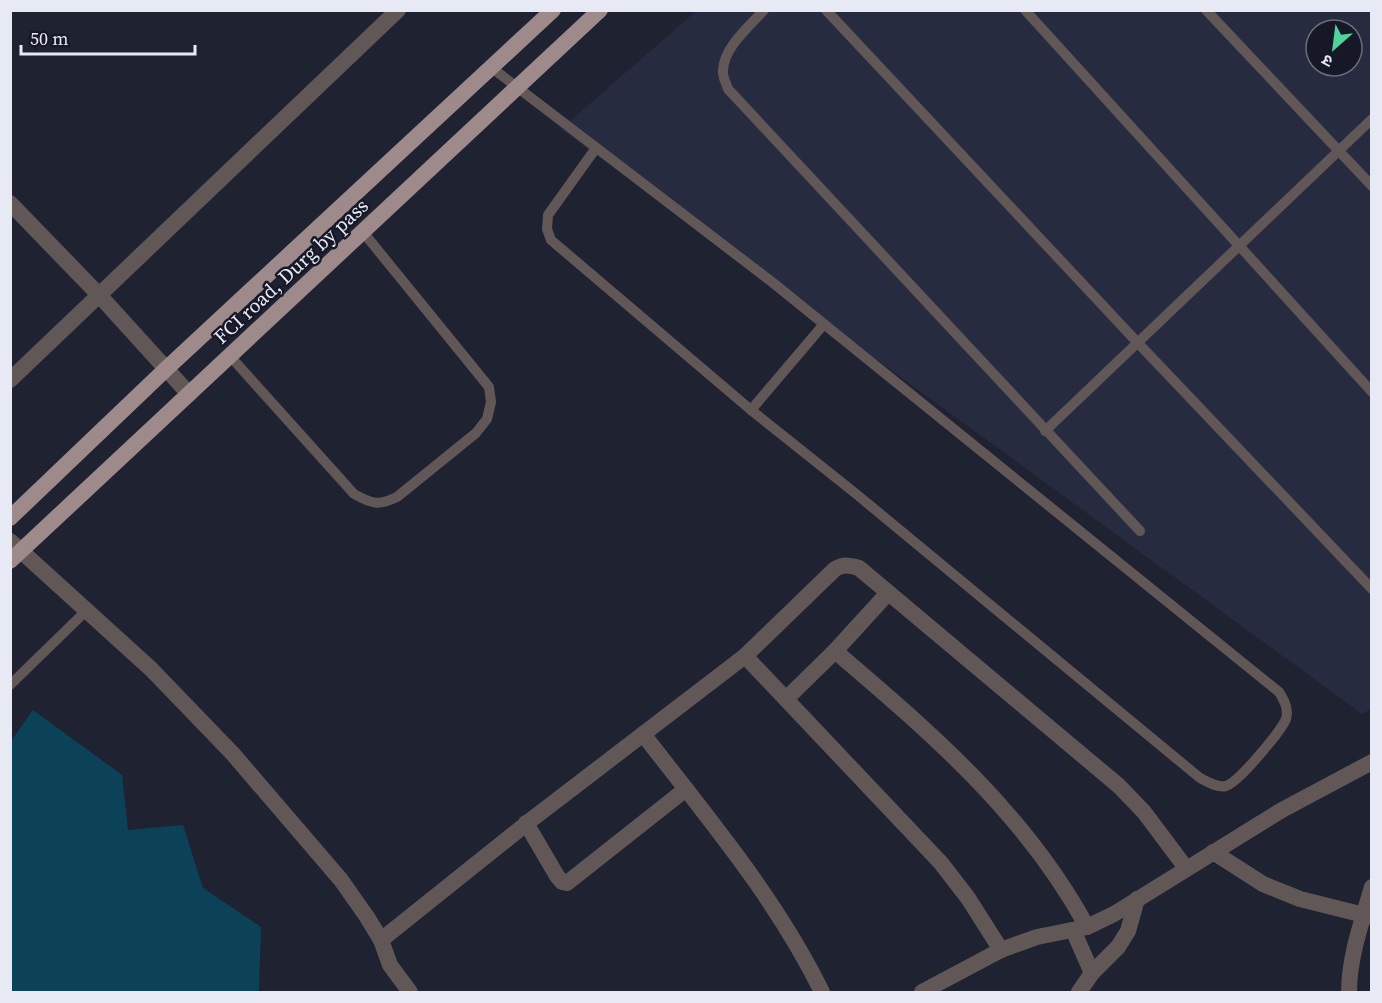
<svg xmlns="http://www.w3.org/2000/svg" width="1382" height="1003" font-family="'Source Serif 4','Noto Sans Devanagari',serif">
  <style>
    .built { fill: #272b40; fill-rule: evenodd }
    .water { fill: #0b4258 }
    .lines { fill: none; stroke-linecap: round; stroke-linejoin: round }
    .service { stroke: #615757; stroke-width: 10 }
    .minor { stroke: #615757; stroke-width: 16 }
    .primary { stroke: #9e8a8b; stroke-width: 16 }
    .labels { text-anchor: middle; stroke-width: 5; stroke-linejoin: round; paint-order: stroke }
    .street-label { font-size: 20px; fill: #e7e9f4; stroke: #161827 }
  </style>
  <rect width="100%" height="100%" fill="#1f2231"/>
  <!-- built -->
  <path class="built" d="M696 11H1371V709L1362 714 561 129ZM1316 30H1352V66H1316Z"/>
  <!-- water -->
  <polygon class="water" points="33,710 122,775 128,830 183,825 203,888 261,927 259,992 11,992 11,741"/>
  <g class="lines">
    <!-- service -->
    <g class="service">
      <path d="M764 10C749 27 724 47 723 70 722 76 726 83 728 89L1140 531"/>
      <polyline points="826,10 1137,342 1372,589"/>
      <polyline points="1025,10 1372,392"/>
      <polyline points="1206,10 1372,186"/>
      <path d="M492 68 772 282 1279 692C1284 700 1289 709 1286 719 1281 731 1239 782 1226 786 1217 788 1208 782 1200 778L855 493 751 410 551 240 547 229 548 215 596 148"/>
      <path d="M230 356 354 494C372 504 378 506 397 497L476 433 487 419 491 402 489 387 363 232"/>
      <polyline points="751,410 824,324"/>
      <polyline points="1045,431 1372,119"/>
      <polyline points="10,685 87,610"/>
    </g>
    <!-- minor -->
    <g class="minor">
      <polyline points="10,203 100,296 189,394"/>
      <polyline points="10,380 398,10"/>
      <polyline points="10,541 151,669 233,754 341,880 367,917 381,940 390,965 410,992"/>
      <path d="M835 651C931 733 1026 814 1087 927"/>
      <polyline points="745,656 941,863 968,898 1001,950"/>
      <polyline points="786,699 835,651 888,593"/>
      <path d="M643 734C707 817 776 898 822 992"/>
      <polyline points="526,823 557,876 562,882 567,883 686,789"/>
      <polyline points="1213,852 1263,884 1300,899 1372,917"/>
      <polyline points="1073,930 1092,973"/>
      <path d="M381 940 531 820 745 656 835 569C843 564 849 565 859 568L1119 786 1144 812 1186 868"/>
      <polyline points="922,992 1001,950 1037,937 1087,927 1114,914 1282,810 1372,762"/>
      <polyline points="1079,992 1092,973 1118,947 1128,931 1137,899"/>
      <path d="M1349 992C1349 957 1362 921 1372 887"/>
    </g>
    <!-- primary -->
    <g class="primary">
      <polyline points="10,518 166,369 553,10"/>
      <polyline points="10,561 600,10"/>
    </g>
  </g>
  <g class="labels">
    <!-- street labels -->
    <g class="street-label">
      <text transform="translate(291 271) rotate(-43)" y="7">FCI road, Durg by pass</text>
    </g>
  </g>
  <!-- border -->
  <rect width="1382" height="1003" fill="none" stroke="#e7e9f4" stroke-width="24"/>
  <!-- north arrow -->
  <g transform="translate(1334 48) rotate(208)"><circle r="28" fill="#161827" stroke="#6a6c79" stroke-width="1.5"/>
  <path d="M0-4.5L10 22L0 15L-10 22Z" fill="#4fd399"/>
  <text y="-9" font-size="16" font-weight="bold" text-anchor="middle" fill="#e7e9f4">उ</text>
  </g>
  <!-- scale -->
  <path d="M21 45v9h174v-9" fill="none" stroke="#e7e9f4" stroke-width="3"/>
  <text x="30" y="45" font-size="18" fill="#e7e9f4" stroke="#161827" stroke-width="4.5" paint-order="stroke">50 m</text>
</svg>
